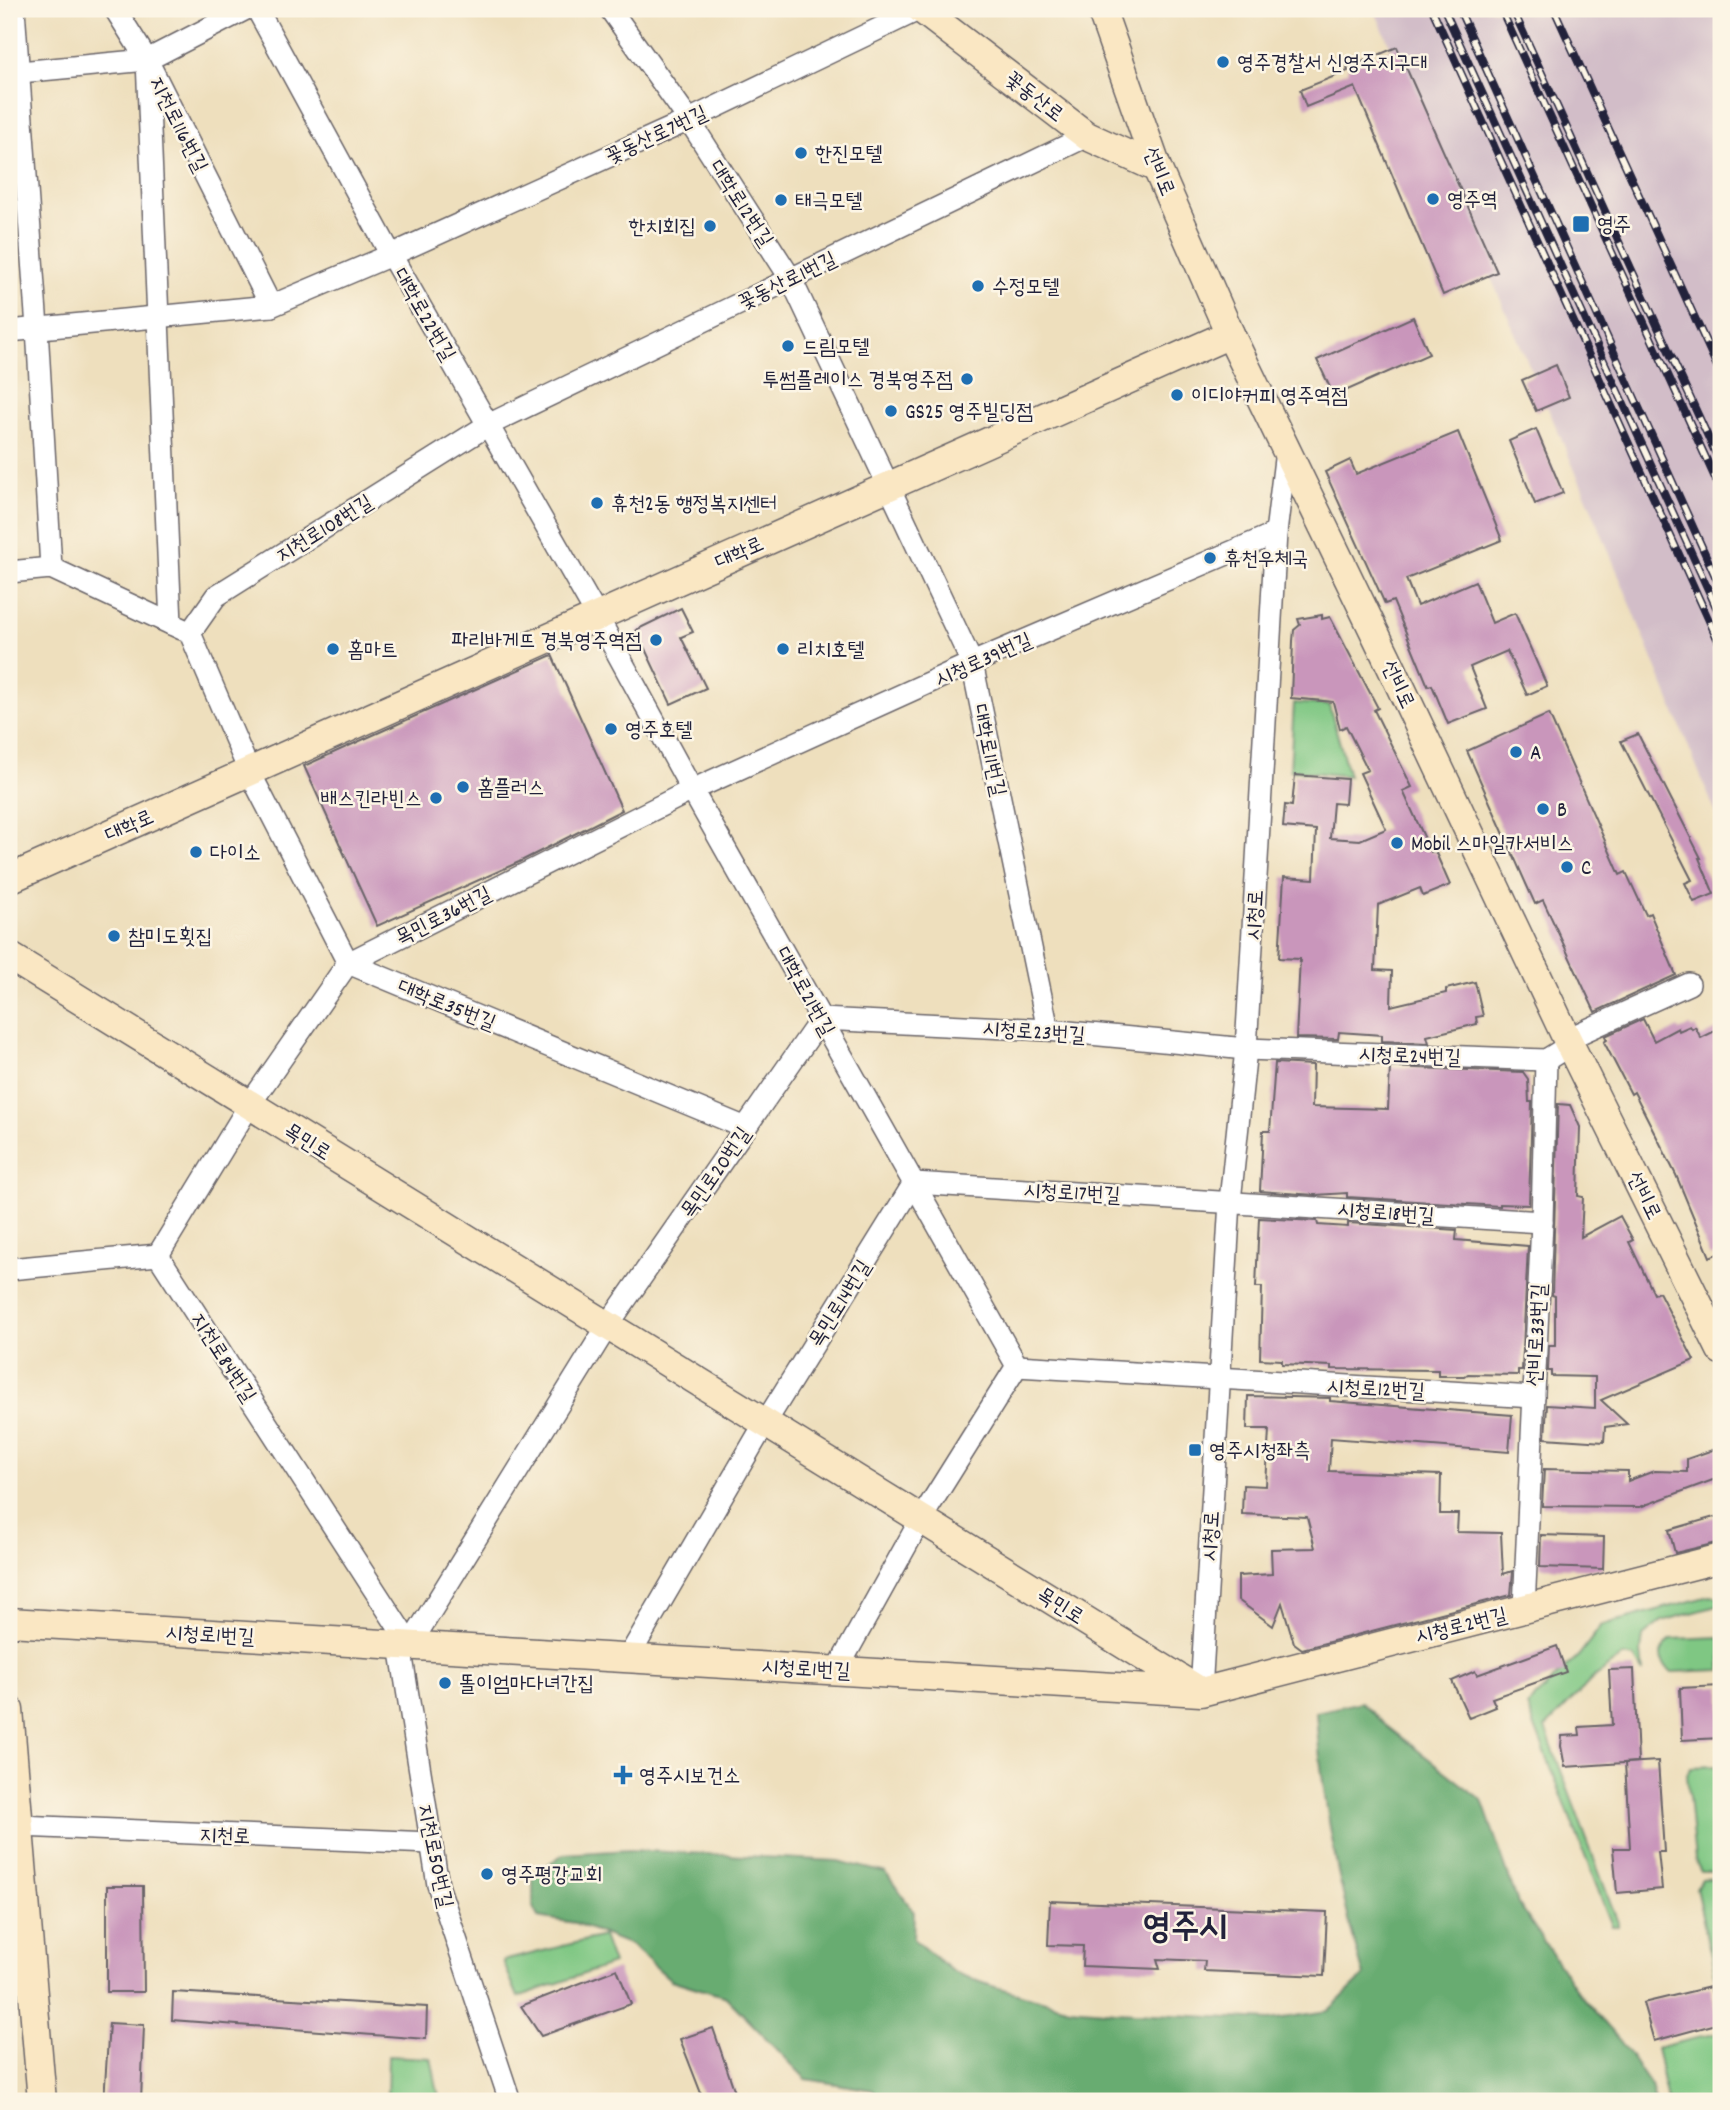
<svg xmlns="http://www.w3.org/2000/svg" width="1730" height="2110" font-family="Dekko,'Poor Story',sans-serif">
  <style>
    .industrial { fill: #d2bdc8 }
    .green { fill: #7fc783; stroke: #50745f; stroke-width: 2 }
    .forest { fill: #67ac71; stroke: #446756; stroke-width: 2 }
    .building { fill: #c996bb }
    .lines { fill: none; stroke-linecap: round; stroke-linejoin: round }
    .street-casing { stroke: #696468; stroke-width: 24 }
    .secondary-casing { stroke: #696468; stroke-width: 31 }
    .street { stroke: #fff; stroke-width: 21 }
    .secondary { stroke: #fae7c3; stroke-width: 28 }
    .rail-casing { stroke: #22223b; stroke-width: 8 }
    .rail { stroke: #fcf5e5; stroke-width: 5; stroke-dasharray: 16; stroke-linecap: butt }
    .poi-dot { fill: #1f6fb2; stroke: #fcf5e5; stroke-width: 2.5 }
    .labels { text-anchor: middle; stroke-width: 5; stroke-linejoin: round; paint-order: stroke }
    .poi-label { font-size: 21px; fill: #22223b; stroke: #fcf5e5; text-anchor: start }
    .street-label { font-size: 21px; fill: #22223b; stroke: #fcf5e5 }
    .town-label { font-size: 35px; font-weight: bold; fill: #22223b; stroke: #fcf5e5 }
  </style>
  <rect width="100%" height="100%" fill="#fcf5e5"/>
  <filter id="ink" filterUnits="userSpaceOnUse"><feTurbulence type="fractalNoise" baseFrequency=".0143" numOctaves="2"/><feDisplacementMap in="SourceGraphic" scale="14" xChannelSelector="R" yChannelSelector="G"/><feConvolveMatrix kernelMatrix="1 2 1 2 8 2 1 2 1" color-interpolation-filters="sRGB"/></filter>
  <filter id="wash" filterUnits="userSpaceOnUse"><feTurbulence type="fractalNoise" baseFrequency=".00686" numOctaves="4" result="noise"/><feDisplacementMap in="SourceGraphic" scale="28" xChannelSelector="R" yChannelSelector="G"/><feGaussianBlur stdDeviation="1.57" result="paint"/><feColorMatrix in="noise" values="0 0 0 0 0 0 0 0 0 0 0 0 0 0 0 0 0 1.4 0 .05"/><feComposite in="paint" operator="in"/></filter>
  <g filter="url(#wash)">
    <rect width="100%" height="100%" fill="#eedfbd"/>
    <!-- industrial -->
    <polygon class="industrial" points="1374,9 1721,9 1721,826 1590,505"/>
    <!-- green -->
    <g class="green">
      <polygon points="1294,703 1329,705 1349,776 1290,770"/>
      <polygon points="1709,1596 1721,1597 1721,1605 1662,1621 1643,1636 1641,1652 1643,1673 1634,1658 1623,1656 1595,1676 1545,1728 1618,1923 1618,1926 1612,1926 1527,1706 1579,1655 1602,1625"/>
      <path d="M1721 1637V1670L1672 1672C1657 1660 1658 1651 1671 1639Z"/>
      <polygon points="1721,1766 1721,1872 1701,1872 1695,1860 1687,1775 1690,1767"/>
      <polygon points="1721,1878 1721,2001 1696,1888 1702,1879"/>
      <polygon points="603,1936 613,1964 518,1997 503,1961"/>
      <polygon points="1721,2032 1721,2101 1667,2101 1656,2048"/>
      <polygon points="388,2056 431,2058 439,2097 434,2101 387,2101"/>
    </g>
    <!-- forest -->
    <path class="forest" d="M1361 1702 1384 1724 1482 1800 1518 1903 1577 1991 1621 2042 1651 2086 1655 2101H880L873 2090 806 2079 726 1997 671 1980 631 1945 575 1923 538 1917 533 1907V1877L563 1854 630 1850 838 1861 886 1873 914 1912 913 1939 953 1972 992 1986 1070 2008 1116 2012 1270 2020 1328 2011 1364 1976C1353 1942 1346 1907 1338 1872 1328 1818 1319 1766 1316 1712Z"/>
    <g id="blocks">
      <!-- building -->
      <g class="building">
        <polygon points="1397,47 1497,272 1443,295 1355,87 1306,107 1300,90 1348,71 1347,68"/>
        <polygon points="1413,317 1429,354 1334,396 1317,360"/>
        <polygon points="1556,365 1569,397 1536,411 1522,380"/>
        <polygon points="1536,429 1563,493 1535,504 1509,441"/>
        <polygon points="1458,432 1502,540 1406,579 1417,606 1475,581 1492,623 1515,613 1547,686 1527,695 1507,651 1470,667 1487,709 1448,724 1432,685 1428,686 1393,601 1385,604 1325,472 1350,460 1356,474"/>
        <polygon points="681,608 693,632 681,637 706,688 671,704 636,630"/>
        <polygon points="1322,615 1322,619 1330,617 1378,708 1374,710 1412,787 1403,791 1431,852 1435,851 1450,885 1423,896 1420,888 1378,905 1375,970 1392,971 1391,1006 1446,993 1446,989 1475,982 1483,1016 1476,1017 1477,1024 1427,1036 1429,1043 1382,1041 1382,1035 1339,1032 1338,1039 1296,1038 1300,959 1279,958 1284,877 1314,879 1316,830 1283,827 1285,805 1292,806 1295,775 1347,779 1345,804 1333,803 1330,838 1360,840 1386,829 1360,773 1368,770 1346,726 1340,729 1333,702 1291,698 1293,641 1294,630 1300,625 1298,619"/>
        <polygon points="552,655 622,810 519,862 377,926 304,766"/>
        <polygon points="1549,714 1620,875 1626,872 1646,915 1650,913 1676,975 1595,1012 1543,900 1535,904 1467,751"/>
        <polygon points="1638,734 1701,858 1699,858 1714,894 1694,902 1685,883 1692,880 1621,741"/>
        <polygon points="1643,1019 1654,1041 1678,1028 1679,1031 1690,1026 1692,1029 1695,1027 1701,1038 1721,1028 1721,1252 1710,1257 1676,1175 1634,1092 1631,1094 1604,1042 1607,1040 1605,1036"/>
        <polygon points="1275,1063 1313,1065 1312,1107 1388,1109 1390,1067 1523,1072 1528,1079 1529,1102 1532,1102 1529,1205 1500,1204 1500,1206 1347,1197 1347,1193 1315,1195 1260,1191 1263,1131 1270,1131"/>
        <polygon points="1558,1104 1570,1105 1580,1127 1578,1196 1583,1197 1581,1237 1620,1216 1633,1240 1629,1242 1654,1294 1659,1292 1694,1360 1601,1400 1627,1424 1605,1427 1604,1442 1545,1438 1547,1405 1595,1408 1595,1377 1551,1376 1551,1371 1548,1371 1549,1345 1555,1345 1555,1296 1552,1295"/>
        <polygon points="1259,1218 1317,1221 1318,1225 1348,1227 1348,1223 1457,1230 1456,1240 1528,1246 1522,1370 1518,1370 1518,1375 1468,1374 1465,1376 1438,1376 1438,1370 1332,1369 1332,1366 1282,1364 1282,1360 1260,1359 1262,1287 1256,1287"/>
        <polygon points="1248,1396 1330,1398 1330,1401 1512,1415 1509,1452 1331,1438 1329,1471 1441,1475 1440,1514 1458,1514 1457,1532 1501,1533 1503,1574 1513,1571 1511,1595 1302,1649 1294,1643 1282,1603 1273,1626 1238,1600 1238,1576 1272,1574 1271,1549 1315,1548 1307,1517 1242,1514 1243,1485 1266,1486 1269,1429 1247,1429"/>
        <polygon points="1721,1447 1721,1477 1640,1507 1542,1506 1544,1469 1628,1471 1628,1481 1654,1471 1687,1472 1687,1459"/>
        <polygon points="1721,1515 1721,1542 1675,1553 1669,1530"/>
        <polygon points="1541,1535 1604,1537 1603,1569 1540,1567"/>
        <polygon points="1557,1646 1566,1672 1492,1698 1496,1707 1469,1718 1452,1681 1475,1671 1477,1675"/>
        <polygon points="1634,1669 1638,1762 1565,1767 1561,1746 1562,1736 1580,1735 1579,1727 1612,1725 1609,1670"/>
        <polygon points="1721,1686 1721,1738 1682,1740 1680,1688"/>
        <polygon points="1658,1761 1664,1852 1658,1852 1662,1889 1617,1893 1613,1848 1630,1848 1625,1763"/>
        <polygon points="107,1886 143,1886 144,1992 107,1992"/>
        <polygon points="1050,1901 1327,1912 1324,1976 1204,1971 1205,1961 1157,1959 1160,1969 1082,1966 1083,1946 1048,1945"/>
        <polygon points="617,1969 631,2004 541,2036 521,2006"/>
        <polygon points="1710,1987 1720,2023 1654,2041 1643,2003"/>
        <polygon points="173,1992 427,2007 426,2039 172,2020"/>
        <polygon points="109,2023 144,2025 141,2101 104,2101"/>
        <polygon points="713,2028 738,2101 704,2101 680,2039"/>
      </g>
    </g>
  </g>
  <g filter="url(#ink)">
    <use href="#blocks" fill-opacity="0" stroke="#696468" stroke-width="2"/>
    <g class="lines">
      <!-- street casing -->
      <g class="street-casing">
        <g id="street">
          <polyline points="14,9 37,328 51,568"/>
          <polyline points="115,9 147,60 271,306"/>
          <polyline points="257,9 391,255 597,616 692,790 1017,1366"/>
          <polyline points="610,9 689,120 791,279 972,663 1048,1030"/>
          <polyline points="147,60 171,624"/>
          <polyline points="9,73 147,60 246,9"/>
          <polyline points="9,331 271,306 391,255 689,120 920,9"/>
          <polyline points="9,572 51,568 182,629"/>
          <polyline points="190,633 216,596 488,425 1087,136"/>
          <polyline points="190,633 249,771 348,963 746,1128"/>
          <polyline points="1567,1039 1689,984"/>
          <polyline points="158,1255 410,1645 608,1325 821,1019 1048,1030 1246,1049 1546,1060 1570,1045"/>
          <polyline points="158,1255 250,1104 348,963 692,790 972,663 1276,533"/>
          <polyline points="9,1269 158,1255"/>
          <polyline points="1017,1366 1534,1397"/>
          <polyline points="1524,1608 1542,1222 1546,1060"/>
          <polyline points="400,1645 438,1885 510,2101"/>
          <polyline points="628,1658 765,1423 914,1183 1542,1222"/>
          <polyline points="837,1670 921,1519 1017,1366"/>
          <polyline points="1201,1692 1230,1201 1246,1049 1276,533 1286,451"/>
          <polyline points="19,1826 431,1843"/>
        </g>
      </g>
      <!-- secondary casing -->
      <g class="secondary-casing">
        <g id="secondary">
          <polyline points="921,9 1087,136 1157,168"/>
          <polyline points="1101,9 1157,168 1230,334 1386,656 1567,1039 1721,1350"/>
          <polyline points="9,879 1230,334"/>
          <polyline points="9,956 1198,1690"/>
          <polyline points="9,1622 1201,1692 1721,1558"/>
          <polyline points="9,1710 42,2101"/>
        </g>
      </g>
      <!-- street -->
      <use href="#street" class="street"/>
      <!-- secondary -->
      <use href="#secondary" class="secondary"/>
      <!-- rail casing -->
      <g class="rail-casing">
        <g id="rail">
          <polyline points="1432,9 1721,647"/>
          <polyline points="1444,9 1721,618"/>
          <polyline points="1459,9 1721,589"/>
          <polyline points="1501,9 1721,491"/>
          <polyline points="1554,9 1721,375"/>
          <polyline points="1513,10 1721,465"/>
        </g>
      </g>
      <!-- rail -->
      <use href="#rail" class="rail"/>
    </g>
  </g>
  <!-- markers -->
  <g class="poi-dot">
    <circle cx="1223" cy="62" r="7"/>
    <circle cx="801" cy="153" r="7"/>
    <circle cx="1433" cy="199" r="7"/>
    <circle cx="781" cy="200" r="7"/>
    <rect x="1572" y="215" width="18" height="18" rx="3.5"/>
    <circle cx="710" cy="226" r="7"/>
    <circle cx="978" cy="286" r="7"/>
    <circle cx="788" cy="346" r="7"/>
    <circle cx="967" cy="379" r="7"/>
    <circle cx="1177" cy="395" r="7"/>
    <circle cx="891" cy="411" r="7"/>
    <circle cx="597" cy="503" r="7"/>
    <circle cx="1210" cy="558" r="7"/>
    <circle cx="656" cy="640" r="7"/>
    <circle cx="333" cy="649" r="7"/>
    <circle cx="783" cy="649" r="7"/>
    <circle cx="611" cy="729" r="7"/>
    <circle cx="1516" cy="752" r="7"/>
    <circle cx="463" cy="787" r="7"/>
    <circle cx="436" cy="798" r="7"/>
    <circle cx="1543" cy="809" r="7"/>
    <circle cx="1397" cy="843" r="7"/>
    <circle cx="196" cy="852" r="7"/>
    <circle cx="1567" cy="867" r="7"/>
    <circle cx="114" cy="936" r="7"/>
    <rect x="1188" y="1443" width="14" height="14" rx="3.5"/>
    <circle cx="445" cy="1683" r="7"/>
    <path d="M619.5 1764.5h7v7h7v7h-7v7h-7v-7h-7v-7h7z"/>
    <circle cx="487" cy="1874" r="7"/>
  </g>
  <g class="labels">
    <!-- poi labels -->
    <g class="poi-label">
      <text x="1237" y="69">영주경찰서 신영주지구대</text>
      <text x="815" y="160">한진모텔</text>
      <text x="1447" y="206">영주역</text>
      <text x="795" y="207">태극모텔</text>
      <text x="1597" y="231">영주</text>
      <text x="696" y="233" text-anchor="end">한치회집</text>
      <text x="992" y="293">수정모텔</text>
      <text x="802" y="353">드림모텔</text>
      <text x="953" y="386" text-anchor="end">투썸플레이스 경북영주점</text>
      <text x="1191" y="402">이디야커피 영주역점</text>
      <text x="905" y="418">GS25 영주빌딩점</text>
      <text x="611" y="510">휴천2동 행정복지센터</text>
      <text x="1224" y="565">휴천우체국</text>
      <text x="642" y="647" text-anchor="end">파리바게뜨 경북영주역점</text>
      <text x="347" y="656">홈마트</text>
      <text x="797" y="656">리치호텔</text>
      <text x="625" y="736">영주호텔</text>
      <text x="1530" y="759">A</text>
      <text x="477" y="794">홈플러스</text>
      <text x="422" y="805" text-anchor="end">배스킨라빈스</text>
      <text x="1557" y="816">B</text>
      <text x="1411" y="850">Mobil 스마일카서비스</text>
      <text x="210" y="859">다이소</text>
      <text x="1581" y="874">C</text>
      <text x="128" y="943">참미도횟집</text>
      <text x="1209" y="1457">영주시청좌측</text>
      <text x="459" y="1690">똘이엄마다녀간집</text>
      <text x="639" y="1782">영주시보건소</text>
      <text x="501" y="1881">영주평강교회</text>
    </g>
    <!-- street labels -->
    <g class="street-label">
      <text transform="translate(1035 96) rotate(38)" y="7">꽃동산로</text>
      <text transform="translate(179 124) rotate(63)" y="7">지천로116번길</text>
      <text transform="translate(656 134) rotate(-25)" y="7">꽃동산로7번길</text>
      <text transform="translate(1160 171) rotate(68)" y="7">선비로</text>
      <text transform="translate(742 203) rotate(57)" y="7">대학로12번길</text>
      <text transform="translate(787 280) rotate(-26)" y="7">꽃동산로1번길</text>
      <text transform="translate(425 314) rotate(60)" y="7">대학로22번길</text>
      <text transform="translate(324 528) rotate(-32)" y="7">지천로108번길</text>
      <text transform="translate(739 552) rotate(-24)" y="7">대학로</text>
      <text transform="translate(983 659) rotate(-24)" y="7">시청로39번길</text>
      <text transform="translate(1399 684) rotate(65)" y="7">선비로</text>
      <text transform="translate(990 750) rotate(78)" y="7">대학로11번길</text>
      <text transform="translate(129 825) rotate(-24)" y="7">대학로</text>
      <text transform="translate(443 915) rotate(-27)" y="7">목민로36번길</text>
      <text transform="translate(1254 915) rotate(-87)" y="7">시청로</text>
      <text transform="translate(806 991) rotate(61)" y="7">대학로21번길</text>
      <text transform="translate(447 1004) rotate(22)" y="7">대학로35번길</text>
      <text transform="translate(1034 1031) rotate(4)" y="7">시청로23번길</text>
      <text transform="translate(1410 1055) rotate(2)" y="7">시청로24번길</text>
      <text transform="translate(308 1141) rotate(32)" y="7">목민로</text>
      <text transform="translate(715 1172) rotate(-55)" y="7">목민로20번길</text>
      <text transform="translate(1072 1192) rotate(3)" y="7">시청로17번길</text>
      <text transform="translate(1645 1195) rotate(64)" y="7">선비로</text>
      <text transform="translate(1386 1212) rotate(4)" y="7">시청로18번길</text>
      <text transform="translate(839 1303) rotate(-58)" y="7">목민로14번길</text>
      <text transform="translate(1536 1335) rotate(-87)" y="7">선비로33번길</text>
      <text transform="translate(224 1357) rotate(57)" y="7">지천로84번길</text>
      <text transform="translate(1376 1388) rotate(3)" y="7">시청로12번길</text>
      <text transform="translate(1210 1536) rotate(-87)" y="7">시청로</text>
      <text transform="translate(1061 1605) rotate(32)" y="7">목민로</text>
      <text transform="translate(1461 1625) rotate(-14)" y="7">시청로2번길</text>
      <text transform="translate(210 1634) rotate(3)" y="7">시청로1번길</text>
      <text transform="translate(806 1668) rotate(3)" y="7">시청로1번길</text>
      <text transform="translate(225 1835) rotate(2)" y="7">지천로</text>
      <text transform="translate(436 1856) rotate(78)" y="7">지천로50번길</text>
    </g>
    <!-- town labels -->
    <g class="town-label">
      <text x="1185" y="1937">영주시</text>
    </g>
  </g>
  <!-- margin -->
  <rect width="1730" height="2110" fill="none" stroke="#fcf5e5" stroke-width="35"/>
</svg>
